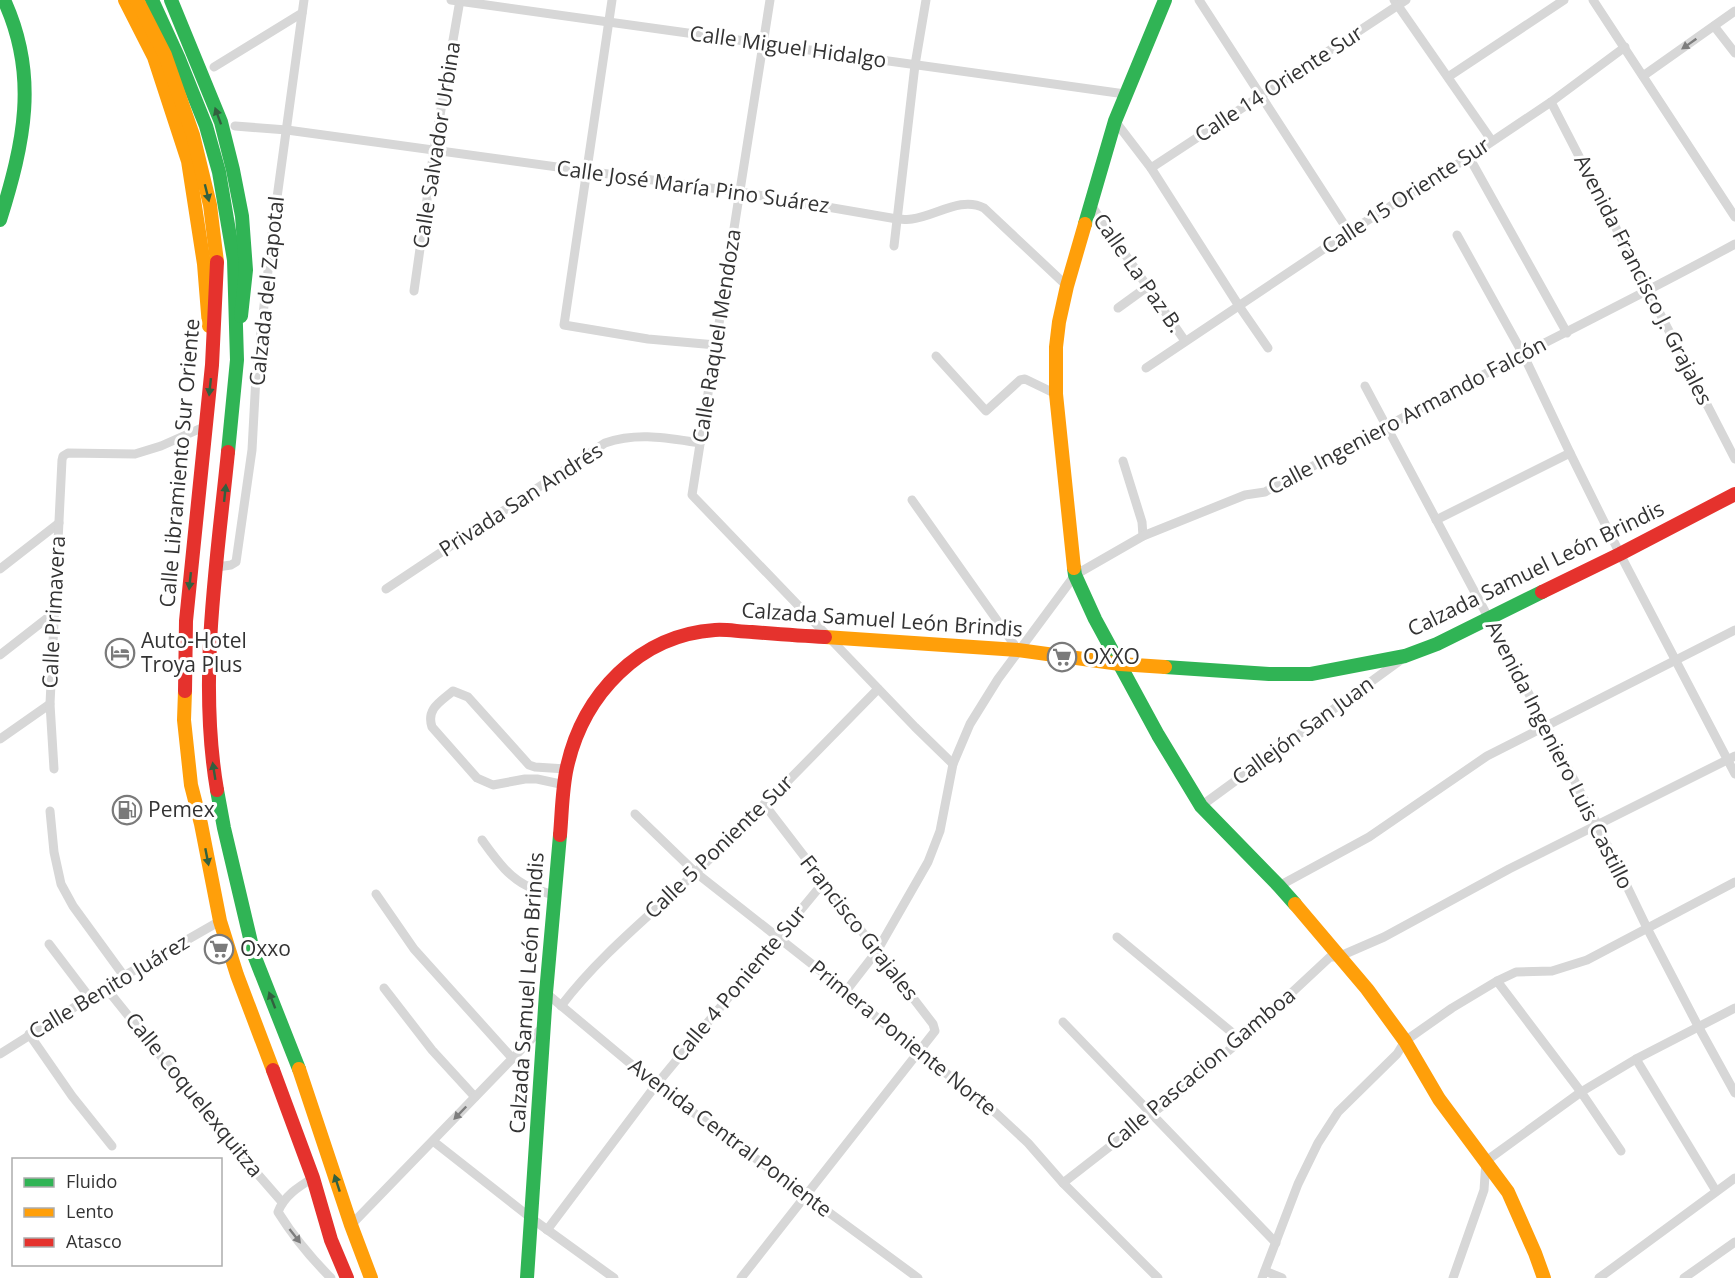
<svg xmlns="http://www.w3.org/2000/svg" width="1735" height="1278" font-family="'Open Sans',sans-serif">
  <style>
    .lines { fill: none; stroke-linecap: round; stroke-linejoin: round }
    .street { stroke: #d7d7d7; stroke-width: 9 }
    .fast { stroke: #30b455; stroke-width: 14 }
    .slow { stroke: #ff9f0a; stroke-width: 14 }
    .jam { stroke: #e5322d; stroke-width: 14 }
    .oneway { fill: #7d7d7d }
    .oneway2 { fill: #32603f }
    .labels { text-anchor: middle; stroke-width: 6; stroke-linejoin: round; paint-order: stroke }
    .street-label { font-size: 21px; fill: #333; stroke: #fff }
    .poi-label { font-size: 21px; fill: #333; stroke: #fff; text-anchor: start }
  </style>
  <rect width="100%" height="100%" fill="#fff"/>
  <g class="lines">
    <!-- street -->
    <g class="street">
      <polyline points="451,0 1125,94"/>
      <polyline points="612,0 564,325 648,339 716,345"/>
      <polyline points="770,0 692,495 915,727 953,764"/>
      <polyline points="1199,0 1349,232"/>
      <polyline points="1394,0 1492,141"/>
      <polyline points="1593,0 1735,217"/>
      <polyline points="1714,26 1735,53"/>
      <polyline points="214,67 302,13"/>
      <polyline points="1643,76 1735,11"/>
      <polyline points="1448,77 1564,0"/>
      <polyline points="1551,102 1735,459"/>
      <polyline points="1115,121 1151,168 1239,306 1268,348"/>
      <path d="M235 126 287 130 740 192 897 219C902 219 907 220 912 219 936 216 961 196 984 208L1067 286"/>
      <polyline points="1469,157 1567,333"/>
      <polyline points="1151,168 1406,0"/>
      <polyline points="1091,205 1185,341"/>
      <polyline points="1457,235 1523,354 1570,453 1620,554 1735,774"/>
      <polyline points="894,246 915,65 926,0"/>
      <polyline points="414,291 434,150 460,0"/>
      <polyline points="1118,308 1147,287"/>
      <polyline points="936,356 986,411 1020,380 1025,379 1056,394"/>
      <polyline points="1146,368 1349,232 1469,157 1551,102 1625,47"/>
      <polyline points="1365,386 1546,726 1597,824 1647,928 1698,1026 1735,1093"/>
      <polyline points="1123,461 1142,522 1143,536"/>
      <polyline points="912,500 1018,650"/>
      <polyline points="1436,520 1570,453"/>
      <polyline points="217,567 231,565 236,562 252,450 256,376 273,227 304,0"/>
      <polyline points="0,569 59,523"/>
      <path d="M386 589 605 443C638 432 666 438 700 443"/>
      <polyline points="0,655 55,612"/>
      <polyline points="0,739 50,704"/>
      <polyline points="54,769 50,704 62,460 63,456 68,453 135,454 161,446 206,426"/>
      <path d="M565 785 537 779H525L493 785 477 778 432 727C426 709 440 702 453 691L468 697 529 765 535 767 566 769"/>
      <polyline points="1201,806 1402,659"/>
      <polyline points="50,811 54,852 61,884 73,906 124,976"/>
      <polyline points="635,814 695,872 846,991 918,1053 965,1087 997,1114 1028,1143 1063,1183 1158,1278"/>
      <path d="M482 840C495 858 510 880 532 888 539 891 547 893 555 895"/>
      <polyline points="1279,886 1369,837 1487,756 1735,630"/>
      <polyline points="376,894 414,949 513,1059"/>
      <polyline points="1117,937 1241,1040"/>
      <polyline points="49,944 90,998"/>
      <polyline points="1497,981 1581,1092 1621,1151"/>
      <polyline points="106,988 229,1141 282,1202"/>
      <polyline points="384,988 432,1050 475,1097"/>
      <path d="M846 991 877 951 928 862 940 831 953 764 970 724 998 679 1075 575 1143 536 1245 495 1265 492C1350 446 1435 400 1521 355 1593 318 1664 283 1735 244"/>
      <polyline points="546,993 656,1085 918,1278"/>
      <path d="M561 1006C599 956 648 917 694 874 757 814 817 751 878 689"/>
      <polyline points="1063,1022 1276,1243"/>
      <polyline points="29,1034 72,1096 112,1146"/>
      <polyline points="0,1054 124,976 220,921"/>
      <polyline points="1636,1059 1716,1191"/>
      <polyline points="433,1141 531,1218 614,1278"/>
      <path d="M313 1178C298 1187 284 1196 278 1212 293 1236 311 1258 331 1278"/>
      <polyline points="1063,1183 1185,1088 1241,1040 1330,957 1338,957 1384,937 1509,869 1735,756"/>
      <polyline points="351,1225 544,1026"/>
      <polyline points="547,1230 656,1085 823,883"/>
      <polyline points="1265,1271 1282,1278"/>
      <polyline points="741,1278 935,1031 933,1024 764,804"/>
      <polyline points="1262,1278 1298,1184 1318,1143 1338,1112 1397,1054 1405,1041 1452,1008 1497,981 1516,972 1552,971 1587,960 1735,882"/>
      <polyline points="1453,1278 1484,1190 1486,1161 1581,1092 1636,1059 1735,1008"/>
      <polyline points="1599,1278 1735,1178"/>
      <polyline points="1684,1278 1735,1242"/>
    </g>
    <!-- fast -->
    <g class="fast">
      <polyline points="152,0 179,59 206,126 219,172 234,260 237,360 228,452"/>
      <polyline points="171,0 221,122 233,170 242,216 246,270 241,316"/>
      <path d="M0 220C24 143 39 76 4 0"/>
      <polyline points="1085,224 1115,121 1165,0"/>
      <polyline points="1074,568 1075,575 1095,619 1158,735 1201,806 1279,886 1295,904"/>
      <polyline points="1165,667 1269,674 1311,674 1405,656 1437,644 1542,592"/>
      <polyline points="217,790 224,828 254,955 299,1069"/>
      <polyline points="527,1278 546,993 560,835"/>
    </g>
    <!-- slow -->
    <g class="slow">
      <polyline points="125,0 154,57 188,161 204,264 209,326"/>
      <polyline points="137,0 165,55 193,135 210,205 217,262"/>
      <polyline points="1074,568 1056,394 1056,347 1059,322 1067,286 1085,224"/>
      <polyline points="825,637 1018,650 1120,664 1165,667"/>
      <polyline points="185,691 184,720 191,785 201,824 220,921 237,975 273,1070"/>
      <polyline points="1295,904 1367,989 1405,1041 1439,1099 1508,1192 1535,1253 1544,1278"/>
      <polyline points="299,1069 351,1225 371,1278"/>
    </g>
    <!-- jam -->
    <g class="jam">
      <polyline points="1542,592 1620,554 1735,494"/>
      <polyline points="185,691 186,621 212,365 217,262"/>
      <path d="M217 790C198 679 217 562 228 452"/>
      <path d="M560 835C562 813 562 789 567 767 583 695 639 635 715 630 727 629 740 632 752 632 776 634 801 636 825 637"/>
      <polyline points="273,1070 313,1178 331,1240 347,1278"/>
    </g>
  </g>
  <!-- one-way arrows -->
  <defs><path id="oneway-solid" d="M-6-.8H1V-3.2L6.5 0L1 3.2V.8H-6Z" transform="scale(1.5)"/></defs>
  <g class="oneway">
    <use href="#oneway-solid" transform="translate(1689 44) rotate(145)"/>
    <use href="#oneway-solid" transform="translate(460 1113) rotate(134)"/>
    <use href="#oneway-solid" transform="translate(295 1236) rotate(52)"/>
  </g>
  <g class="oneway2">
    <use href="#oneway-solid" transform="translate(218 116) rotate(-110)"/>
    <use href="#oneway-solid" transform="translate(207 193) rotate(76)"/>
    <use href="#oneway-solid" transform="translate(210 387) rotate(96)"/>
    <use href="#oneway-solid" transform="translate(225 493) rotate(-84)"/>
    <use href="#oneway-solid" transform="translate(190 581) rotate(96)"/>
    <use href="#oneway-solid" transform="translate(214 771) rotate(-99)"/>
    <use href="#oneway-solid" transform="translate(207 857) rotate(79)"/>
    <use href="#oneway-solid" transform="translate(272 1000) rotate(-111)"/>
    <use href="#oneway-solid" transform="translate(337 1183) rotate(-108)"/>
  </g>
  <!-- icons -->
  <defs>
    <g id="hotel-ring" transform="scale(1.5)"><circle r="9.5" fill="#fff" stroke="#7a7a7a" stroke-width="1.5"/><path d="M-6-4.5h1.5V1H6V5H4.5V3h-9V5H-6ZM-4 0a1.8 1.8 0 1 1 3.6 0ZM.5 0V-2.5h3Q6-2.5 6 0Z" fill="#7a7a7a"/></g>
    <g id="supermarket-ring" transform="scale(1.5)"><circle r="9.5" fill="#fff" stroke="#7a7a7a" stroke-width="1.5"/><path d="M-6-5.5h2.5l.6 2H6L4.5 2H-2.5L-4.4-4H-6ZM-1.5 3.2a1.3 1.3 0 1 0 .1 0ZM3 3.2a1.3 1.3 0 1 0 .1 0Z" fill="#7a7a7a"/></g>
    <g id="fuel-ring" transform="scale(1.5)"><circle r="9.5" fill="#fff" stroke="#7a7a7a" stroke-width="1.5"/><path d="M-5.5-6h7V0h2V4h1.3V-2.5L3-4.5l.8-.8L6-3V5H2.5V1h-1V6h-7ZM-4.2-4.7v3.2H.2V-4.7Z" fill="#7a7a7a"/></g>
  </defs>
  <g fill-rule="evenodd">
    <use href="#hotel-ring" x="120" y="653"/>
    <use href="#supermarket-ring" x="1062" y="657"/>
    <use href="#fuel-ring" x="127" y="810"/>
    <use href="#supermarket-ring" x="219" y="949"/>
  </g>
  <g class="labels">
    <!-- street labels -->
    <g class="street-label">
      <text transform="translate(788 47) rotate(8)" y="7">Calle Miguel Hidalgo</text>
      <text transform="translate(1279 84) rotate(-33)" y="7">Calle 14 Oriente Sur</text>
      <text transform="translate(437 145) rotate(-81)" y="7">Calle Salvador Urbina</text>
      <text transform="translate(693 187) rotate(8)" y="7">Calle José María Pino Suárez</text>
      <text transform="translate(1406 196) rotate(-33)" y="7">Calle 15 Oriente Sur</text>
      <text transform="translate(1138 273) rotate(55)" y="7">Calle La Paz B.</text>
      <text transform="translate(1643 280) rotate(63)" y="7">Avenida Francisco J. Grajales</text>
      <text transform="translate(267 291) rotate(-84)" y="7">Calzada del Zapotal</text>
      <text transform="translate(717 336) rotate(-81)" y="7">Calle Raquel Mendoza</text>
      <text transform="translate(1407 416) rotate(-28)" y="7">Calle Ingeniero Armando Falcón</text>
      <text transform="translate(180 463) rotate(-85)" y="7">Calle Libramiento Sur Oriente</text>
      <text transform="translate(521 500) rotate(-33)" y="7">Privada San Andrés</text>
      <text transform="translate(1536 569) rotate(-26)" y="7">Calzada Samuel León Brindis</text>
      <text transform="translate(54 612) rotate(-87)" y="7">Calle Primavera</text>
      <text transform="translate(882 620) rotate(4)" y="7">Calzada Samuel León Brindis</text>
      <text transform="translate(1303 731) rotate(-36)" y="7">Callejón San Juan</text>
      <text transform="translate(1559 755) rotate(63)" y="7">Avenida Ingeniero Luis Castillo</text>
      <text transform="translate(719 847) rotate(-44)" y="7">Calle 5 Poniente Sur</text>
      <text transform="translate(859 928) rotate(52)" y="7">Francisco Grajales</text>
      <text transform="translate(739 984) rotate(-50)" y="7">Calle 4 Poniente Sur</text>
      <text transform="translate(109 987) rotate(-31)" y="7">Calle Benito Juárez</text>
      <text transform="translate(527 993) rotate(-86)" y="7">Calzada Samuel León Brindis</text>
      <text transform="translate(903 1038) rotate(39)" y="7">Primera Poniente Norte</text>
      <text transform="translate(1201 1069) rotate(-40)" y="7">Calle Pascacion Gamboa</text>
      <text transform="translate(194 1095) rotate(51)" y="7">Calle Coquelexquitza</text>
      <text transform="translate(730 1138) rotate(37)" y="7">Avenida Central Poniente</text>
    </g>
    <!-- poi labels -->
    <g class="poi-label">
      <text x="141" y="648">Auto-Hotel<tspan x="141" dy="24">Troya Plus</tspan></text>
      <text x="1083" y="664">OXXO</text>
      <text x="148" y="817">Pemex</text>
      <text x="240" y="956">Oxxo</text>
    </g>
  </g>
  <!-- legend -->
  <rect x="12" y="1158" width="210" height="108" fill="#ffffff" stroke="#adadad" stroke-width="1.5"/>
  <rect x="24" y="1178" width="30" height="9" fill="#30b455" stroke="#adadad" stroke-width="1.5"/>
  <text x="66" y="1188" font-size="18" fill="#333333">Fluido</text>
  <rect x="24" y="1208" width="30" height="9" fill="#ff9f0a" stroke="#adadad" stroke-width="1.5"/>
  <text x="66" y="1218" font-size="18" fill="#333333">Lento</text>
  <rect x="24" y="1238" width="30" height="9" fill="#e5322d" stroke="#adadad" stroke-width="1.5"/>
  <text x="66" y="1248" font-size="18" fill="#333333">Atasco</text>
</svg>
